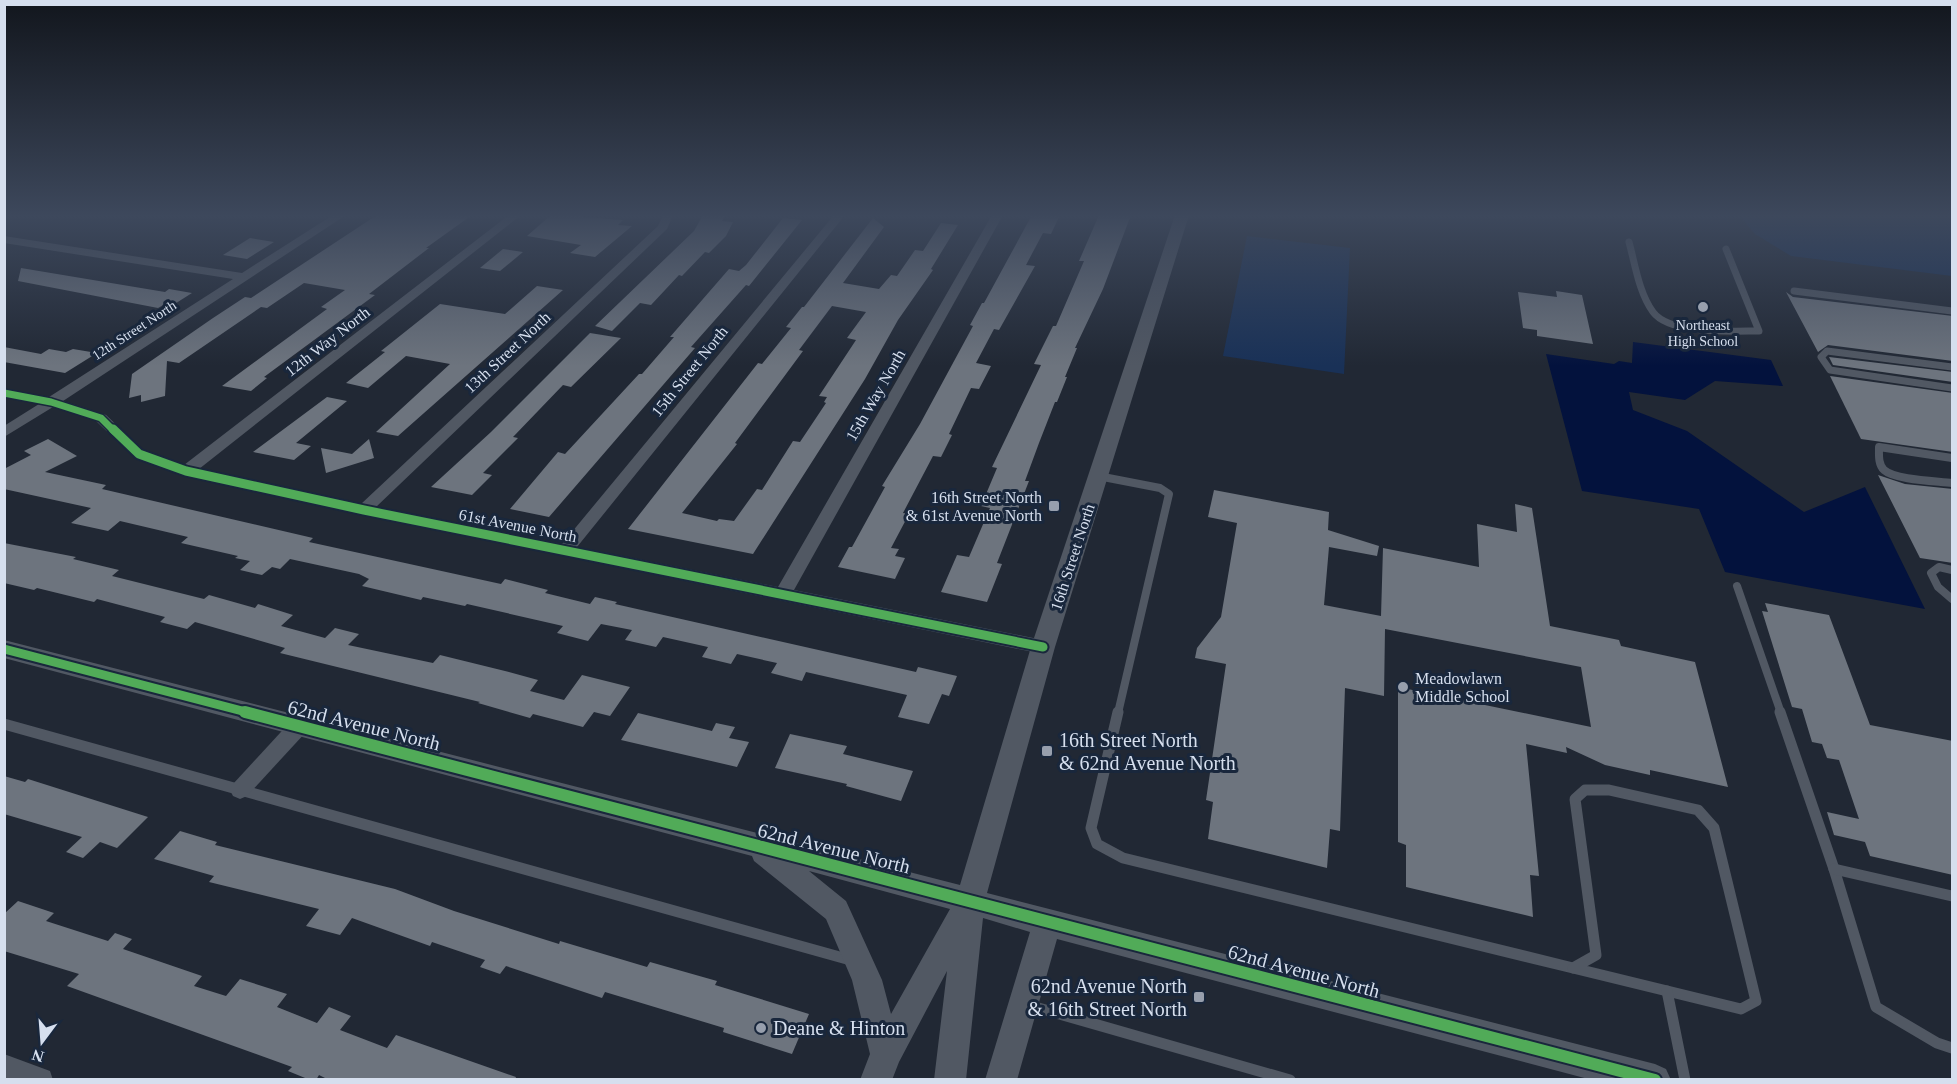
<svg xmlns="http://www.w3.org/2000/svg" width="1957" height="1084" font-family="'Times New Roman',serif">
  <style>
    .green { fill: #193157 }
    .water { fill: #03123d }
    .building { fill: #6d747e; fill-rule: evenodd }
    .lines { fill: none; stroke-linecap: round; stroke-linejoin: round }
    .service-far2 { stroke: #515863; stroke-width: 7 }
    .service-far1 { stroke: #515863; stroke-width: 8 }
    .service { stroke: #515863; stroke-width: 11 }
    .minor { fill: #515863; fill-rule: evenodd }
    .tertiary { fill: #515863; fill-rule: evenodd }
    .cycleway-far2-casing { stroke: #19273c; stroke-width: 10 }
    .cycleway-far1-casing { stroke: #19273c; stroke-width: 13 }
    .cycleway-casing { stroke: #19273c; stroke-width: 16 }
    .cycleway-far2 { stroke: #51ab58; stroke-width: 7 }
    .cycleway-far1 { stroke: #51ab58; stroke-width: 9 }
    .cycleway { stroke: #51ab58; stroke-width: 12 }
    .poi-dot { fill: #979fad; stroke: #19273c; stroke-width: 2 }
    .labels { text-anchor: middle; stroke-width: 6; stroke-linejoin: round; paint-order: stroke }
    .far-poi-label { font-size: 14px; fill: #d6dfee; stroke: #19273c }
    .far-street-label { font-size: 14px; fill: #d6dfee; stroke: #19273c }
    .street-label { font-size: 16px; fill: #d6dfee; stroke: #19273c }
    .poi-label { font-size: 16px; fill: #d6dfee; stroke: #19273c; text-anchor: end }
    .near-street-label { font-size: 20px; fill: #d6dfee; stroke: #19273c }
    .near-poi-label { font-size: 20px; fill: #d6dfee; stroke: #19273c; text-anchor: start }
  </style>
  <rect width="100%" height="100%" fill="#212834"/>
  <!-- green -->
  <g class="green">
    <polygon points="1739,215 1952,215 1952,276 1791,256 1755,234"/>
    <polygon points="1247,236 1350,248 1344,374 1223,356"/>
  </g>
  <!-- water -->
  <polygon class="water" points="1633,342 1771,360 1783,386 1715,381 1685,400 1629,392 1633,410 1687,431 1804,512 1865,487 1925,609 1725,572 1699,509 1582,491 1546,354 1614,364 1619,361 1632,363"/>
  <!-- building -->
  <g class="building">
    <polygon points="377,215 472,215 426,248 429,248 369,294 375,295 264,377 267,378 251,391 222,386 327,309 321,307 345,290 304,283 267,308 261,307 179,363 167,361 165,396 141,402 141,395 129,398 132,374 213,318 245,297 251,298"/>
    <polygon points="551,215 584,215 582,217 623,220 618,225 632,226 595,257 570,253 581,245 527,236"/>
    <polygon points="703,215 725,216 722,221 733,222 726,236 709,253 705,252 682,276 679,275 651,305 640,303 612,331 595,326 694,231"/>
    <polygon points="1032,215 1060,215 1051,234 1043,233 1026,265 1035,266 999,330 994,329 976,363 991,366 979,389 971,388 949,434 952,435 941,457 933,456 903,513 909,514 891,548 899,549 895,556 905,558 895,579 838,567 849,547 852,547 885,487 882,486 920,424 973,326 970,325 982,303 984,303"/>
    <polygon points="1099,215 1131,215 1103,289 1075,348 1077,348 1065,377 1067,377 1057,402 1055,402 1039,443 1025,481 1029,481 997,563 1002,564 987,602 941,592 957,555 969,557 990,508 981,506 997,468 992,467 1041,365 1034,364 1053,326 1056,326 1084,261 1079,261"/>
    <polygon points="783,218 802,220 749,286 746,285 691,347 695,348 549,517 510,509 558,452 565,454 639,374 642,374 674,337 670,337 729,269 739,271 746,265"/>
    <path d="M873 218 884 227 843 283 879 289 891 275 897 276 915 250 923 251 941 223 958 225 931 269 933 270 898 320 865 379 753 554 628 529 758 363 762 364 791 328 786 327 802 307H804ZM832 306 866 312 847 338 856 340 819 396 827 397 824 402 826 403 800 442 793 441 762 490 757 489 734 521 719 519 717 521 682 513 737 444 735 443 803 351 799 350Z"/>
    <polygon points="250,238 274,242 247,259 223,255"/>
    <polygon points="503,249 523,252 500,271 480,268"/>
    <polygon points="21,268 165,292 169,289 192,293 173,305 165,304 158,308 18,281"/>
    <polygon points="537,286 563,290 398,436 376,432 450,364 406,356 368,388 346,383 385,352 381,351 440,304 505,314"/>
    <polygon points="1556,291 1582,295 1593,344 1537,336 1537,330 1523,328 1518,292 1557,297"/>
    <polygon points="1786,292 1793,297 1953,316 1953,361 1828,345 1818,352"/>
    <polygon points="590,333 621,338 571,387 563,385 513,437 518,438 483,473 492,475 472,495 431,487 491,432"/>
    <polygon points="4,347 41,354 49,349 66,352 73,349 97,353 65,373 4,362"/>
    <polygon points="1829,357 1953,372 1953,382 1833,365"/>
    <polygon points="1830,376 1953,393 1953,452 1861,439"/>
    <polygon points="327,397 347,401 296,443 311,446 294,460 253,452"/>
    <polygon points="48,439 77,456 45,472 106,485 102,489 313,538 309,542 501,584 505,579 548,590 545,593 590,604 595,597 617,602 615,604 916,672 918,667 957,676 949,696 942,694 929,724 898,717 907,695 806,672 802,681 771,673 777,663 737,654 731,664 702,657 708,647 663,637 656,647 625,640 632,630 601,624 588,641 557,633 563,626 467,604 465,606 423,597 421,600 362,586 369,579 359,574 290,559 280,569 272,567 262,575 240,570 250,561 235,558 238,556 181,543 188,537 120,521 108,531 71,523 91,508 4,489 4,469 31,455 24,451"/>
    <polygon points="369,439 374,458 326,473 321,448 352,454"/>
    <polygon points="1878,475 1905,484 1953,489 1953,563 1920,558"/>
    <polygon points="1214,490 1329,512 1328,530 1379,546 1377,556 1329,547 1324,605 1381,616 1383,548 1479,567 1477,524 1517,532 1515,504 1532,508 1550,626 1619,640 1621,646 1695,662 1728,787 1650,770 1650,775 1605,765 1566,747 1567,753 1526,744 1539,876 1530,875 1533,917 1406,887 1406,845 1398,842 1398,687 1591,727 1581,667 1385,629 1384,696 1345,688 1340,831 1330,829 1327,868 1208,839 1213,802 1206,800 1226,664 1195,658 1197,648 1221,617 1237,523 1208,517"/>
    <polygon points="4,543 76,557 73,559 119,570 112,576 204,599 209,595 255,608 258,604 293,615 281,626 325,638 335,628 359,634 348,645 433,663 440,655 505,671 538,680 530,691 564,700 582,675 630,687 610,716 594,712 583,727 533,714 530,718 478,703 480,702 280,653 285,648 195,622 187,629 160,622 165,617 97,599 94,602 37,588 34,590 4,583"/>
    <polygon points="1765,603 1829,615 1870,725 1953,741 1953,875 1870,856 1865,842 1834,835 1827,812 1859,819 1839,760 1827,758 1822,744 1812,742 1802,709 1792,707 1762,611 1768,612"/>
    <polygon points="638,713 712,731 716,723 735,727 729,738 749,742 737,767 621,740"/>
    <polygon points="790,734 847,746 843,754 913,771 901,801 846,786 847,784 775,768"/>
    <polygon points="4,776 25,782 28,779 148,817 117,848 100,842 83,858 66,852 82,837 4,814"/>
    <polygon points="180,831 217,842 215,845 395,889 454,911 559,944 560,941 647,967 650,962 717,981 715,985 809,1014 792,1054 723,1032 724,1028 605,992 602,998 506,966 500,974 480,967 485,960 432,942 430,946 352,918 340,935 306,926 319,909 209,882 214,876 154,859"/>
    <polygon points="18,901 54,913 46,921 108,941 115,933 132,939 123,949 202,976 194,986 226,996 240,979 287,994 277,1007 317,1023 329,1007 351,1016 340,1030 387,1048 396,1035 516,1077 515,1080 329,1080 319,1075 316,1080 310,1080 288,1071 292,1067 67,986 79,974 4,951 4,914"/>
  </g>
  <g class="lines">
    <!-- service-far2 -->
    <g class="service-far2">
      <path d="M1629 242C1635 264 1639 293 1653 312 1670 335 1733 331 1759 331L1726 249"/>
      <polyline points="1794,291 1952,311"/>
      <polyline points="1952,367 1827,351 1821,357 1830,370 1952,388"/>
    </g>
    <!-- service-far1 -->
    <g class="service-far1">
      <path d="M1952 458 1879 447C1879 455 1878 464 1884 470 1895 480 1937 481 1952 483"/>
      <polyline points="1098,476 1160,488 1169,494 1118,713"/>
      <polyline points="1952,570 1939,567 1931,573 1938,587 1952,599"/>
      <polyline points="1737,586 1781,713"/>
    </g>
    <!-- service -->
    <g class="service">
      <polyline points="1118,712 1091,828 1097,844 1123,858 1573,968"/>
      <polyline points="1780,712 1834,869 1876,1007 1937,1043 1952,1048"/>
      <polyline points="4,724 854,961"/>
      <polygon points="1585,790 1609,790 1698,810 1714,828 1756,1001 1741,1009 1573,968 1596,955 1575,799"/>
      <polyline points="1834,869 1952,896"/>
      <polyline points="1667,991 1685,1080"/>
      <polyline points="1028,1005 1290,1080"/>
    </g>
    <!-- minor -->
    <g class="minor">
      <polygon points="333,215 346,215 63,401 106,415 144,451 184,465 509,215 521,215 199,469 361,504 658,226 663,215 673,215 667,229 376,507 562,544 834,215 845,215 577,547 778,587 992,215 1003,215 794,590 1043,640 1049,642 1052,647 1049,652 1043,654 364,515 186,476 134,457 96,421 53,407 4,437 4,426 39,404 4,397 4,389 49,397 233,279 4,243 4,236 242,273"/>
      <polygon points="299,718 306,720 309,726 306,732 247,796 240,799 233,796 230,790 233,784 292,720"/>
      <polygon points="4,1054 50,1071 53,1080 4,1079"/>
    </g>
    <!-- tertiary -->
    <path class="tertiary" d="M1175 215H1189L1055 647 987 893 1655 1064 1666 1069 1671 1080H1592L1057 939 1017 1080H985L1030 932 983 918 966 1080H934L947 971 899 1062 892 1080H860L870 1054 852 980 826 919 754 861 752 856 4 658V640L960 885 1031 647ZM809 871 950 909 891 1014 882 980 846 901Z"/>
    <!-- cycleway-far2 casing -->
    <g class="cycleway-far2-casing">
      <polyline id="cycleway-far2" points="4,393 51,402 101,418 114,431"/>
    </g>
    <!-- cycleway-far1 casing -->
    <g class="cycleway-far1-casing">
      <g id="cycleway-far1">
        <polyline points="113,429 139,454 186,471 364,510 1043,647"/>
        <polyline points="4,649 250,713"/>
      </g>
    </g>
    <!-- cycleway casing -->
    <g class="cycleway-casing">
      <polyline id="cycleway" points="245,712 1655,1080"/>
    </g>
    <!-- cycleway-far2 -->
    <use href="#cycleway-far2" class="cycleway-far2"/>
    <!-- cycleway-far1 -->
    <use href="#cycleway-far1" class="cycleway-far1"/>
    <!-- cycleway -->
    <use href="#cycleway" class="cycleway"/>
  </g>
  <!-- sky -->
  <linearGradient id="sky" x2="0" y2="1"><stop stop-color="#12161d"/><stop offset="0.59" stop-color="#3d485c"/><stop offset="1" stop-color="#3d485c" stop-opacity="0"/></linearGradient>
  <rect width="1957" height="366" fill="url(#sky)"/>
  <!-- markers -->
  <g class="poi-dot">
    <circle cx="1703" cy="307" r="6"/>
    <rect x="1048" y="500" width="12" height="12" rx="3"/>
    <circle cx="1403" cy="687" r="6"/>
    <rect x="1041" y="745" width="12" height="12" rx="3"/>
    <rect x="1193" y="991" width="12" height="12" rx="3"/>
    <circle cx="761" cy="1028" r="6"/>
  </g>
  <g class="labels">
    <!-- far-poi labels -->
    <g class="far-poi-label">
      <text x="1703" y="330">Northeast<tspan x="1703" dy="16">High School</tspan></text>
    </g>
    <!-- far-street labels -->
    <g class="far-street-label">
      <text transform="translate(134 330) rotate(-33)" y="5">12th Street North</text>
    </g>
    <!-- street labels -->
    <g class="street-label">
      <text transform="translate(327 341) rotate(-38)" y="6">12th Way North</text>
      <text transform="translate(507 352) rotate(-43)" y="6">13th Street North</text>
      <text transform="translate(689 371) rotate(-51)" y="6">15th Street North</text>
      <text transform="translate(875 395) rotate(-60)" y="6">15th Way North</text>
      <text transform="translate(518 525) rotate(11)" y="6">61st Avenue North</text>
      <text transform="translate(1072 557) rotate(-72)" y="6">16th Street North</text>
    </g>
    <!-- poi labels -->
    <g class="poi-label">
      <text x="1042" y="503">16th Street North<tspan x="1042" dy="18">&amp; 61st Avenue North</tspan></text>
      <text x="1415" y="684" text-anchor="start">Meadowlawn<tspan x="1415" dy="18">Middle School</tspan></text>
    </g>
    <!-- near-street labels -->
    <g class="near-street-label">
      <text transform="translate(364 725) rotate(14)" y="7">62nd Avenue North</text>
      <text transform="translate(834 848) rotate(14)" y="7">62nd Avenue North</text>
      <text transform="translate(1304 971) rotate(15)" y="7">62nd Avenue North</text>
    </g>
    <!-- near-poi labels -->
    <g class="near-poi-label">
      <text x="1059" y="747">16th Street North<tspan x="1059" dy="23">&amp; 62nd Avenue North</tspan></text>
      <text x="1187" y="993" text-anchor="end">62nd Avenue North<tspan x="1187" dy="23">&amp; 16th Street North</tspan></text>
      <text x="773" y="1035">Deane &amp; Hinton</text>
    </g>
  </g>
  <!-- border -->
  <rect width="1957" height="1084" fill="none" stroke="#d6dfee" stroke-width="12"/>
  <!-- north arrow -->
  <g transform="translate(42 1042) rotate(196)" stroke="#19273c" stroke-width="4.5" paint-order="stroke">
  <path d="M0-4.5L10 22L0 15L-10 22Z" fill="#d6dfee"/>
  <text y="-9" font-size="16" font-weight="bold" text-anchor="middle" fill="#d6dfee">N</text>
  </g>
</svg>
